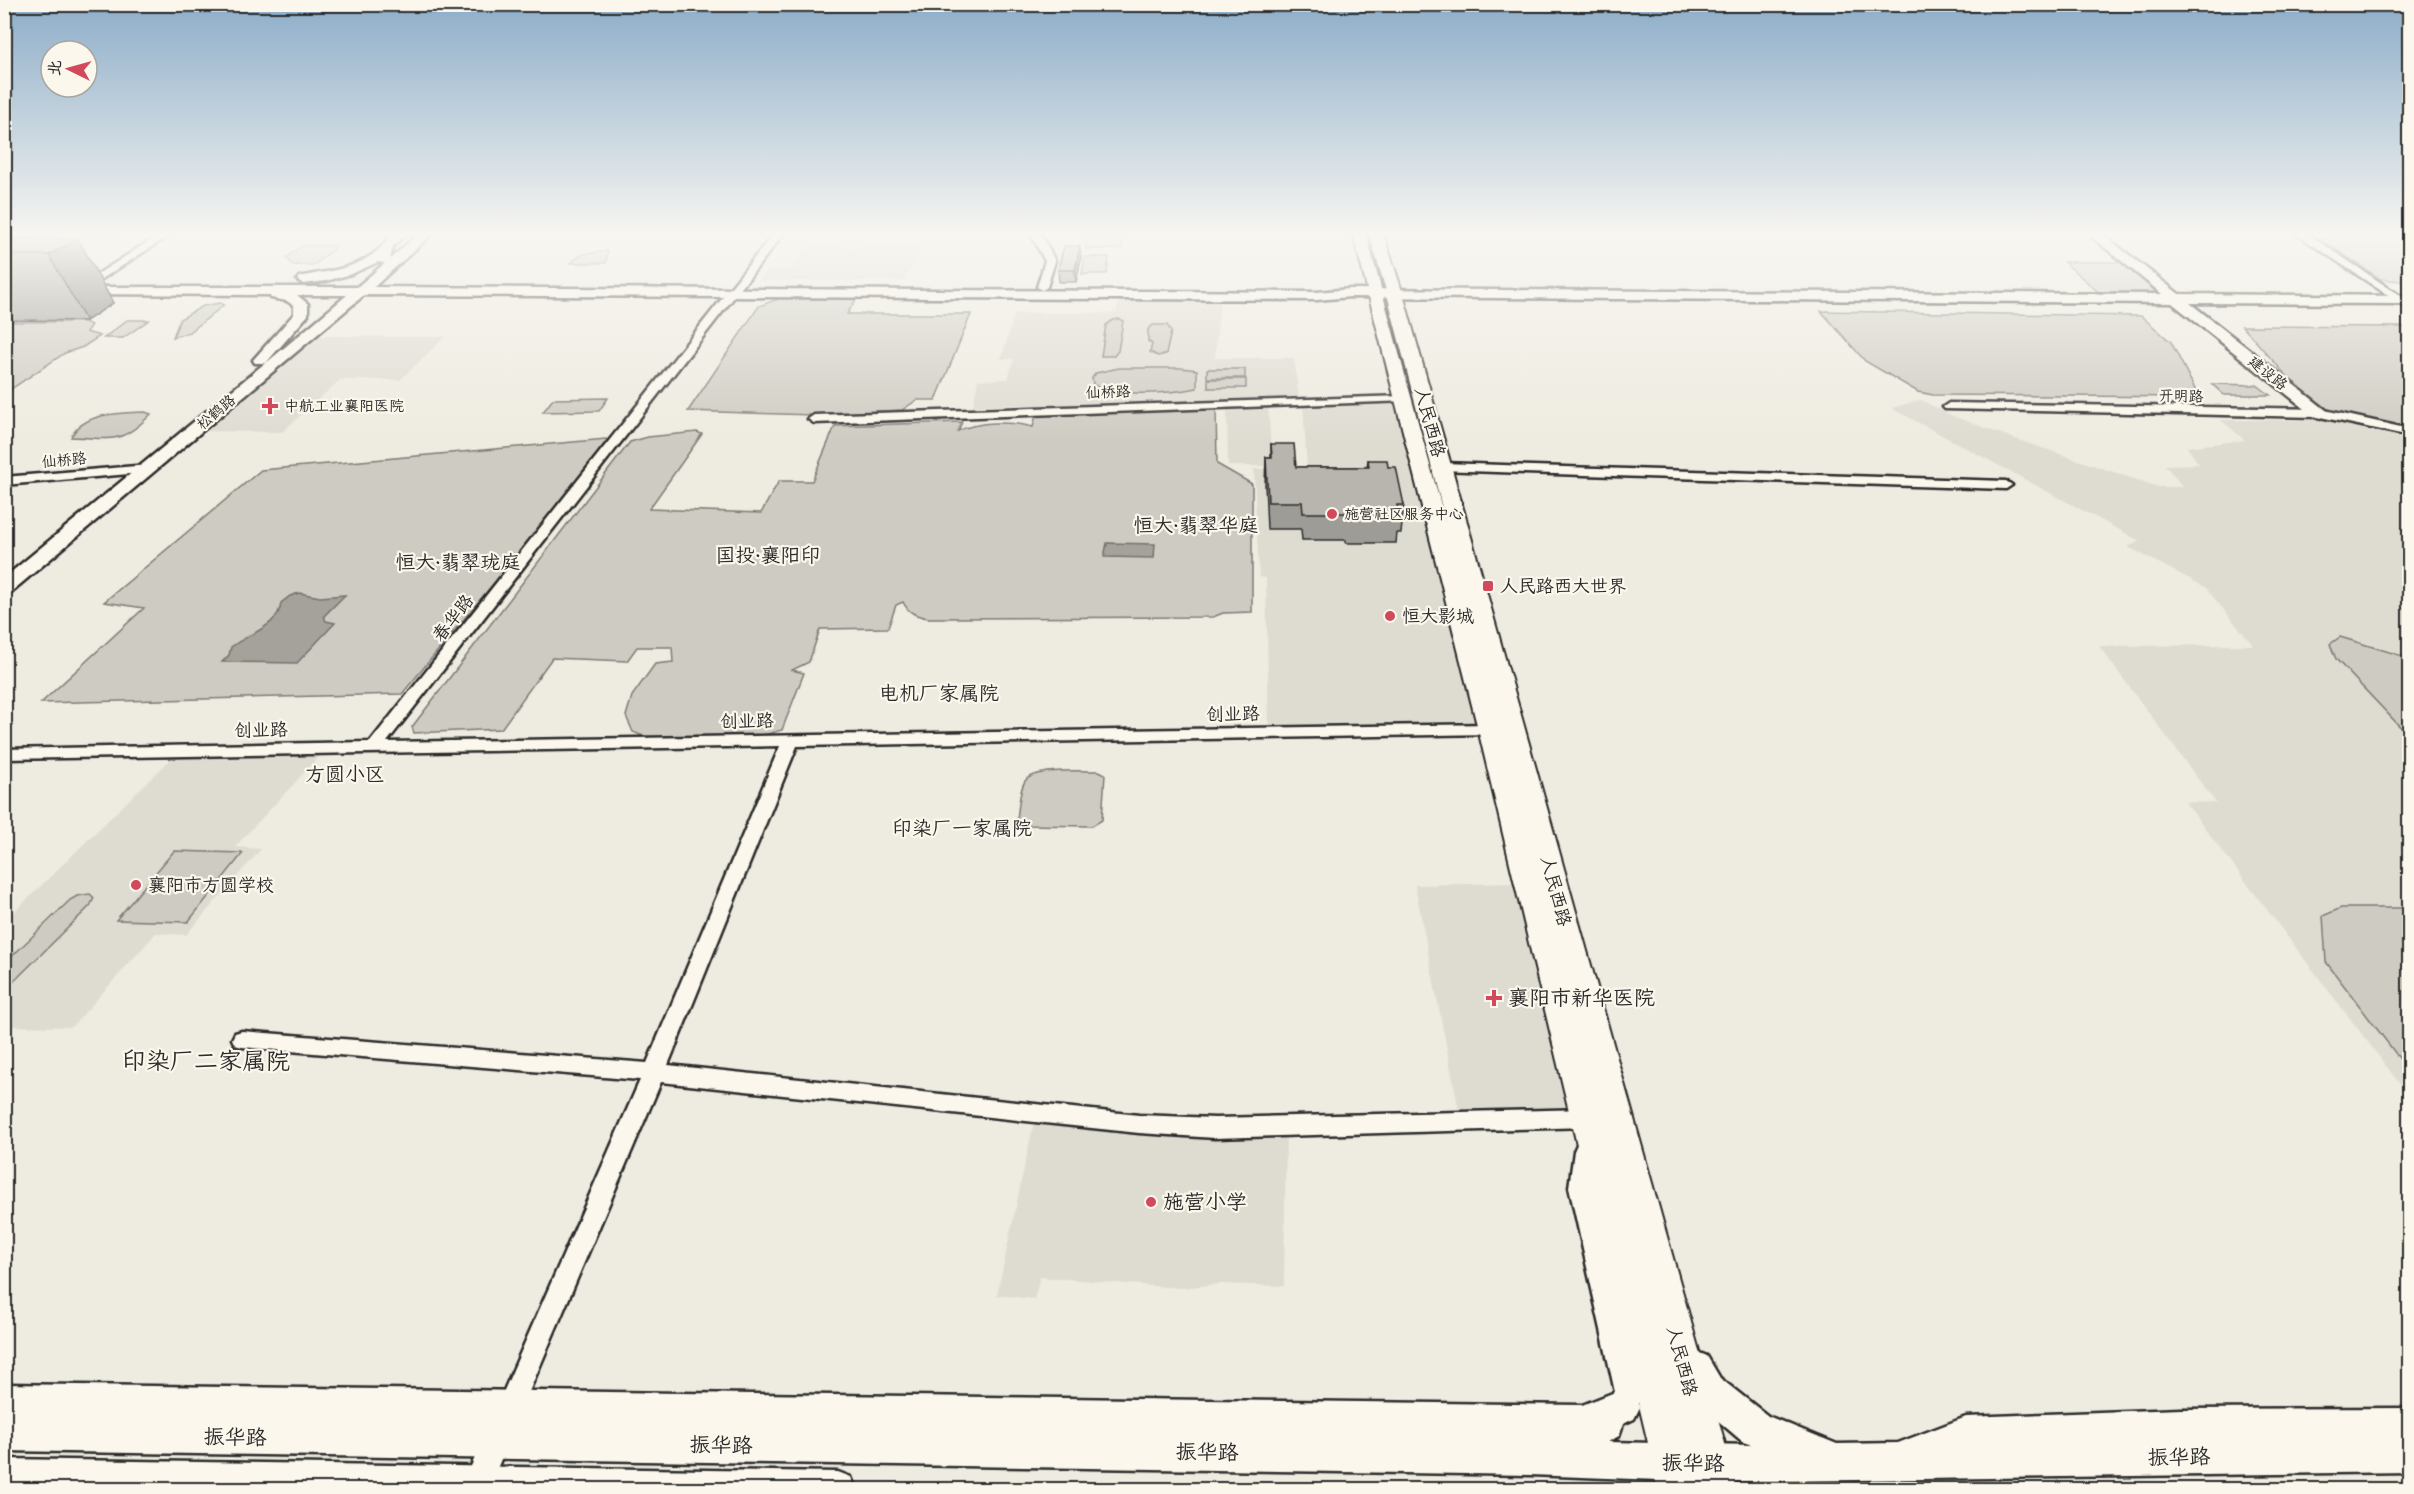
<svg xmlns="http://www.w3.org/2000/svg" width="2414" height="1494" font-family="Itim,'LXGW WenKai TC',sans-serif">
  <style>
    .built { fill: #dedbd1 }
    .green { fill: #cecbc2; stroke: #7c7b76; stroke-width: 1.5 }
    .water { fill: #a4a29a; stroke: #74726e; stroke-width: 1.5 }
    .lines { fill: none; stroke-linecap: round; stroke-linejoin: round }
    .street-casing { stroke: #2b2b2b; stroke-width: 5 }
    .secondary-casing { stroke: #2b2b2b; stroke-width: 5 }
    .primary-casing { stroke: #2b2b2b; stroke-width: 4 }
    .street { fill: #fbf7ec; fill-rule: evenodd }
    .secondary { fill: #fbf7ec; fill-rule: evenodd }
    .primary { fill: #fbf7ec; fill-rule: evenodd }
    .wall { fill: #9e9c96; stroke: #2b2b2b; stroke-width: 1.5 }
    .shaded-wall { fill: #817f7a; stroke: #2b2b2b; stroke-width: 1.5 }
    .building { fill: #b8b5ae; stroke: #2b2b2b; stroke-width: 1.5 }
    .poi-dot { fill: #d1495b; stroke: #fbf7ec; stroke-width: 2 }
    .labels { text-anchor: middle; stroke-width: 4.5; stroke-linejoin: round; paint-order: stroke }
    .far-street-label { font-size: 15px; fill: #2b2b2b; stroke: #fbf7ec }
    .far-poi-label { font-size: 15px; fill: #2b2b2b; stroke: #fbf7ec; text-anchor: start }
    .street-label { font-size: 18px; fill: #2b2b2b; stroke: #fbf7ec }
    .poi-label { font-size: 18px; fill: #2b2b2b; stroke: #fbf7ec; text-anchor: start }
    .neighbourhood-label { font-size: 20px; fill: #2b2b2b; stroke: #fbf7ec }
    .near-poi-label { font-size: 21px; fill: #2b2b2b; stroke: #fbf7ec; text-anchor: start }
    .near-street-label { font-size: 21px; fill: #2b2b2b; stroke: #fbf7ec }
    .near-neighbourhood-label { font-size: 24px; fill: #2b2b2b; stroke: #fbf7ec }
  </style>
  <rect width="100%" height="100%" fill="#eeebe0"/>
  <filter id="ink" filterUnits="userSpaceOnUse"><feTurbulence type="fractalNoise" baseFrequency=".0167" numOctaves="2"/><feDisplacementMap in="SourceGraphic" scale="12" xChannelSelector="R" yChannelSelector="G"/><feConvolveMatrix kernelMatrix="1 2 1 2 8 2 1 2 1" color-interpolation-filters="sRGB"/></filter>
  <g filter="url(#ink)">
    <!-- built -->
    <g class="built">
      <polygon points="924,245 904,281 759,281 767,270 792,269 807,246"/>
      <polygon points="1119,297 1220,298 1215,358 1294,358 1299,401 973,406 978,380 1008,379 1014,359 1001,359 1015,313 1116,313"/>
      <polygon points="313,336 445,337 400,380 340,380 282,432 197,431"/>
      <polygon points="1404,399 1491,729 1269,733 1266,578 1259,577 1254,469 1307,468 1303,402"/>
      <polygon points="1921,400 1953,416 2015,439 2158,487 2183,487 2165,465 2199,464 2187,447 2245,440 2221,420 2337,420 2409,435 2409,1096 2185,802 2216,803 2099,646 2253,645 2205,587 2128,547 2140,541 1891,408"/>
      <polygon points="1227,405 1268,405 1272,466 1228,466"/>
      <polygon points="326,749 235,847 261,849 186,935 156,933 72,1027 5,1026 5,921 179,751"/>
      <polygon points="1522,883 1579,1111 1460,1116 1415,885"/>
      <polygon points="1035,1117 1286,1125 1284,1286 1220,1284 1180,1288 1040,1277 1034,1299 997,1295"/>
    </g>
    <!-- green -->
    <g class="green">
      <polygon points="4,233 155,233 152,235 5,237"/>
      <polygon points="1083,233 1126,233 1122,249 1086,249"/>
      <polygon points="2311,233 2409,233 2409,282 2381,279"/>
      <polygon points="303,245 333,245 336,247 314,265 293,265 286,258"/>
      <polygon points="608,251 606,263 570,263 583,254"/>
      <polygon points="1085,257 1109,257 1107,274 1082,274"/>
      <polygon points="2064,262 2130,262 2158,288 2157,293 2150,297 2104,297"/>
      <polygon points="789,295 859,295 847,314 971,314 936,400 917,400 902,410 814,415 688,411 759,306"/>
      <polygon points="220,303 224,305 190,332 173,337 180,319 203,306"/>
      <polygon points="1821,311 2141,316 2171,342 2199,397 1933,395 1918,392 1865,361"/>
      <polygon points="1119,319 1123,321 1118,351 1114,356 1101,356 1106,325 1113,320"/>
      <polygon points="127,320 149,320 123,338 104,338"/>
      <polygon points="5,322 85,322 91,325 86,332 100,336 83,347 65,353 5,393"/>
      <polygon points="1153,325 1167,325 1171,332 1166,354 1158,356 1150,352 1152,344 1148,341 1148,329"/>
      <polygon points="2242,326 2409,327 2409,433 2320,413"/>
      <path d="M1119 368H1181L1197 370V388C1174 393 1112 398 1093 384L1092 378 1096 373Z"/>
      <rect x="1207" y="369" width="38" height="9"/>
      <rect x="1208" y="379" width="38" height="9"/>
      <polygon points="2212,384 2257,385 2270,395 2224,395"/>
      <polygon points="608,398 599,411 543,412 553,399"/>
      <path d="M1216 407 1217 464 1252 484V612L1223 613 1213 617 929 618C917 616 909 614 903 602L896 605 888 628 820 629 809 662 792 670 804 673 782 730 757 737 653 740 633 732 626 716 632 696 655 664 673 662 672 647H637L627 661 552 658 501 729 414 733 412 727 630 442 648 437 697 432 702 434 649 509 761 513 779 481H812L835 426 962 422 958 431C979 421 1010 421 1033 427L1036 415 1041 414Z"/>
      <path d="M145 412 151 414C120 446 111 438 71 437 84 412 121 413 145 412Z"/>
      <polygon points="606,439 608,445 402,694 41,703 144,608 104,602 261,470"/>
      <polygon points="2340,637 2409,658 2409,736 2336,659 2330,644"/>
      <path d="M1099 771 1105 774 1102 820 1092 826 1024 825 1017 818C1019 808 1019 790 1025 781 1035 768 1083 771 1099 771Z"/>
      <polygon points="174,851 243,853 188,922 116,920"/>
      <polygon points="90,894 94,898 90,906 5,990 5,963 70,900 77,896"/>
      <polygon points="2341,908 2409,908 2409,1071 2326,962 2323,916"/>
    </g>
    <!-- water -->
    <g class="water">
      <polygon points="1107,543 1155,544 1154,558 1104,557"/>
      <path d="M299 593 320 597 345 595 324 616 326 621 335 623 297 663 222 662 229 655 231 647C247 634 279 627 281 603L290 596Z"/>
    </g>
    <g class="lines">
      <!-- street casing -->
      <g class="street-casing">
        <g id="street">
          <polygon points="162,233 173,233 91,286 82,284"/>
          <polygon points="774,233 784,233 387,742 1491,724 1497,725 1499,729 1497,733 1491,734 797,746 668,1065 1139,1115 1215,1118 1588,1109 1596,1111 1599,1118 1596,1125 1588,1127 1215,1138 1139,1133 661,1082 517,1420 508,1424 499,1420 495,1411 640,1080 242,1047 235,1045 232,1039 235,1033 242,1031 647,1063 780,746 4,759 4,749 370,742"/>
          <polygon points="1030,233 1040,233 1055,261 1047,287 1042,290 1037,287 1045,261"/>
          <polygon points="2295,233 2306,233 2410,302 2410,310"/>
          <polygon points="1404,396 1410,399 1408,401 814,423 808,419 814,415"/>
          <polygon points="1949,403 2320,409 2410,429 2410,436 2320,417 1945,409 1943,407"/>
          <polygon points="1442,463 2006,481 2012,485 2006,489 1438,470 1436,467 1438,464"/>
          <polygon points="148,465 154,469 152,472 4,485 4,477"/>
          <polygon points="497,1425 506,1429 510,1438 488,1490 464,1490 462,1486 488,1429"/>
        </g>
      </g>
      <!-- secondary casing -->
      <g class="secondary-casing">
        <g id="secondary">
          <path d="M393 233H407L393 246 390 259 419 233H433L374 287 1317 292 1350 289 2162 294 2087 233H2101L2179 294 2410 296V304L2190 303 2326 410 2328 413 2320 418 2314 416 2172 303 1350 297 1317 300 364 295 11 592 4 594V578L265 363H255L253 360 294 314V306L287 301 271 298 269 295 75 294 70 293 68 290 70 287H357L385 263 378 262 351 274 326 281 304 284 297 280 299 277C326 271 355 270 377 251 383 246 387 239 393 233ZM297 295H347L266 363 308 315V304Z"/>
          <polygon points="1589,1138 1600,1142 1604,1151 1601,1187 1648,1389 1643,1401 1638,1403 1640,1407 1634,1419 1623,1424 1619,1436 1608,1442 1752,1445 1743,1442 1696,1402 1678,1368 1683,1356 1695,1351 1707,1356 1720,1378 1768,1416 1837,1444 1898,1443 1966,1417 2181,1409 2410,1408 2410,1472 1710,1482 1530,1475 4,1451 4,1384 1582,1405 1615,1392 1569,1187 1574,1151 1578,1142"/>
          <polygon points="4,1459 838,1472 851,1477 856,1490 4,1490"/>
        </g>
      </g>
      <!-- primary casing -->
      <g class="primary-casing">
        <polygon id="primary" points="1353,233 1366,234 1446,523 1387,294 1369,233 1383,233 1403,294 1738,1490 1657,1490 1653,1464 1478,729"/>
      </g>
      <!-- street -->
      <use href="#street" class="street"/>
      <!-- secondary -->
      <use href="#secondary" class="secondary"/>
      <!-- primary -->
      <use href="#primary" class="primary"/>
    </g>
    <!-- wall -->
    <g class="wall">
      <polygon points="4,233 19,233 22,239 78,239 113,303 86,321 13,320 4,306"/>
      <polygon points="1081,257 1076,282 1059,282 1058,270"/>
      <polygon points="1271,444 1296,467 1367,467 1368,460 1388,467 1404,505 1401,533 1397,533 1396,543 1346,543 1346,540 1302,540 1301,529 1267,529 1265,484 1266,457 1271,457"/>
    </g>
    <!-- shaded-wall -->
    <g class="shaded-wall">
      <polygon points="4,233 19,233 22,239 4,249"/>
      <polygon points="78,239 113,303 86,321 49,255"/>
      <polygon points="1080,246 1081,257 1076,282 1075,270"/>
    </g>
    <!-- building -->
    <g class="building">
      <polygon points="4,239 78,239 49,255 4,255"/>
      <polygon points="1064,246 1080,246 1075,270 1058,270"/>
      <polygon points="1271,444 1294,444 1296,467 1369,467 1368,460 1387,460 1388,467 1396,467 1404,505 1397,505 1399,515 1348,515 1348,513 1303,513 1302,502 1268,502 1266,457 1272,457"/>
    </g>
  </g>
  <!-- sky -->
  <linearGradient id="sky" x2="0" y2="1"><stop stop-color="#8dadc9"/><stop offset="0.53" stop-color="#f7f6f1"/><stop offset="1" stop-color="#f7f6f1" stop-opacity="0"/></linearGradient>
  <rect width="2414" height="442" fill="url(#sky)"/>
  <!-- markers -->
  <g class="poi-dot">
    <path d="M267 397h6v6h6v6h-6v6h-6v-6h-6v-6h6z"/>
    <circle cx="1332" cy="514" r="6"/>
    <rect x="1482" y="580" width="12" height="12" rx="3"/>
    <circle cx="1390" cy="616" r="6"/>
    <circle cx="136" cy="885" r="6"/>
    <path d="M1491 989h6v6h6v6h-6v6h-6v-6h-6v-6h6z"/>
    <circle cx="1151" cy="1202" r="6"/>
  </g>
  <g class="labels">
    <!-- far-street labels -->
    <g class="far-street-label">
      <text transform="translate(2268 373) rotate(38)" y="5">建设路</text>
      <text transform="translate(1108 392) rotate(-2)" y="5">仙桥路</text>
      <text transform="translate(2181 396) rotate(1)" y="5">开明路</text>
      <text transform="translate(216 412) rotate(-40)" y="5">松鹤路</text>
      <text transform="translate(64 460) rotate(-5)" y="5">仙桥路</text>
    </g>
    <!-- far-poi labels -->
    <g class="far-poi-label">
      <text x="284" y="411">中航工业襄阳医院</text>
      <text x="1344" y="519">施营社区服务中心</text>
    </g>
    <!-- street labels -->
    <g class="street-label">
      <text transform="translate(1430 422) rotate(75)" y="6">人民西路</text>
      <text transform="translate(453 618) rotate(-52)" y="6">春华路</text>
      <text transform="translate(1233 714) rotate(-1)" y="6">创业路</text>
      <text transform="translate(747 721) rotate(-1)" y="6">创业路</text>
      <text transform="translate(261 730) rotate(-1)" y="6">创业路</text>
      <text transform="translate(1556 891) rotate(75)" y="6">人民西路</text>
      <text transform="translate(1682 1361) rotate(75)" y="6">人民西路</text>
    </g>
    <!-- poi labels -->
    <g class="poi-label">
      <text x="1500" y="592">人民路西大世界</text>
      <text x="1402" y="622">恒大影城</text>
      <text x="148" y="891">襄阳市方圆学校</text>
    </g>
    <!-- neighbourhood labels -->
    <g class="neighbourhood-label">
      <text x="1196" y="532">恒大·翡翠华庭</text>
      <text x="768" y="562">国投·襄阳印</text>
      <text x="458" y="569">恒大·翡翠珑庭</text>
      <text x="939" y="700">电机厂家属院</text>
      <text x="345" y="781">方圆小区</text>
      <text x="962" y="835">印染厂一家属院</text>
    </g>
    <!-- near-poi labels -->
    <g class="near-poi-label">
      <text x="1508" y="1005">襄阳市新华医院</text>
      <text x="1163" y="1209">施营小学</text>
    </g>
    <!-- near-street labels -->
    <g class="near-street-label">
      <text transform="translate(235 1437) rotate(1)" y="7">振华路</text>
      <text transform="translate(721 1445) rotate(1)" y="7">振华路</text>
      <text transform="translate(1207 1452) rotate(1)" y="7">振华路</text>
      <text transform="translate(2179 1457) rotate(-1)" y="7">振华路</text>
      <text transform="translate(1693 1463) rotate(1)" y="7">振华路</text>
    </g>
    <!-- near-neighbourhood labels -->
    <g class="near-neighbourhood-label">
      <text x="206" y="1069">印染厂二家属院</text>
    </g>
  </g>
  <!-- margin -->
  <rect width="2414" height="1494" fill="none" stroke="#fbf7ec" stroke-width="24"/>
  <rect x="12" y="12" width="2390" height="1470" fill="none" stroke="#2b2b2b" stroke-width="2" filter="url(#ink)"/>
  <!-- north arrow -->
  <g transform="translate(69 69) rotate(275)"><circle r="28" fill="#fbf7ec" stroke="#a8a59f" stroke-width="1.5"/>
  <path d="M0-4.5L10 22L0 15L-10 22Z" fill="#d1495b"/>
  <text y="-9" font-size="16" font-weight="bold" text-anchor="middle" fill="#2b2b2b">北</text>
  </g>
</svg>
